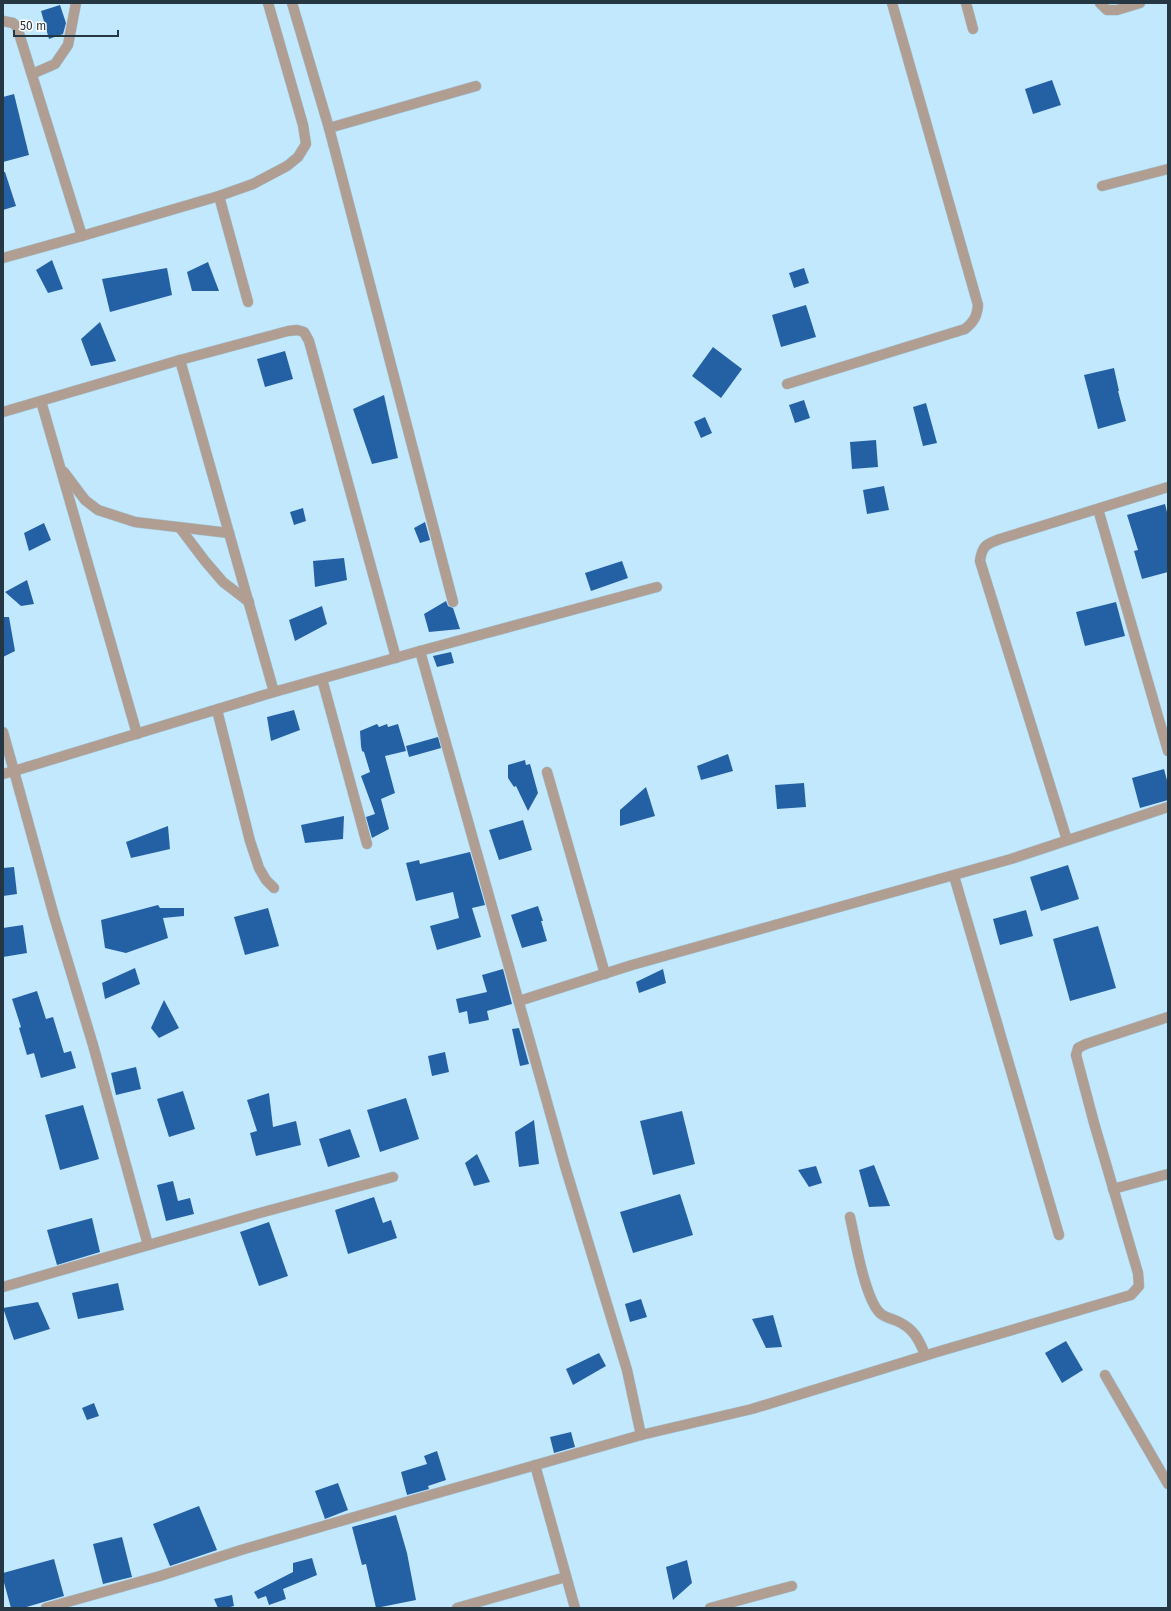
<svg xmlns="http://www.w3.org/2000/svg" width="1171" height="1611" font-family="'Fira Sans',sans-serif">
  <style>
    .building { fill: #2461a4 }
    .lines { fill: none; stroke-linecap: round; stroke-linejoin: round }
    .minor-casing { stroke: #a2c5d8; stroke-width: 11 }
    .minor { stroke: #b19e92; stroke-width: 10 }
  </style>
  <rect width="100%" height="100%" fill="#c2e8fe"/>
  <!-- building -->
  <g class="building">
    <polygon points="60,5 66,23 63,34 49,39 41,11"/>
    <polygon points="1052,80 1061,105 1033,114 1025,89"/>
    <polygon points="14,94 29,155 3,162 3,97"/>
    <polygon points="3,172 5,172 16,206 3,210"/>
    <polygon points="52,260 63,289 48,293 36,270"/>
    <polygon points="208,262 219,291 192,291 187,272"/>
    <polygon points="167,268 172,295 110,312 102,279"/>
    <polygon points="804,268 809,283 794,288 789,273"/>
    <polygon points="806,305 816,337 781,347 772,315"/>
    <polygon points="100,322 116,361 91,366 81,339"/>
    <polygon points="713,347 742,369 721,398 692,376"/>
    <polygon points="285,351 293,379 265,387 257,359"/>
    <polygon points="1114,368 1119,391 1118,391 1126,421 1098,429 1084,375"/>
    <polygon points="384,395 398,458 372,464 353,409"/>
    <polygon points="804,400 810,418 795,423 789,405"/>
    <polygon points="926,403 937,443 923,446 913,407"/>
    <polygon points="705,417 712,433 701,438 694,422"/>
    <polygon points="876,440 878,467 852,469 850,442"/>
    <polygon points="884,486 889,510 867,514 863,490"/>
    <polygon points="1165,504 1168,516 1168,572 1142,579 1134,551 1138,550 1127,515"/>
    <polygon points="303,508 306,521 294,525 290,512"/>
    <polygon points="425,522 430,540 420,543 414,528"/>
    <polygon points="44,523 51,540 29,551 24,533"/>
    <polygon points="344,558 347,580 315,587 313,561"/>
    <polygon points="622,561 628,578 591,591 585,573"/>
    <polygon points="27,580 34,604 21,606 5,592"/>
    <polygon points="446,601 448,606 453,608 460,629 429,632 424,614"/>
    <polygon points="1116,602 1125,636 1085,646 1076,612"/>
    <polygon points="322,606 327,624 295,641 289,620"/>
    <polygon points="3,617 9,617 15,651 3,657"/>
    <polygon points="451,652 454,663 437,667 433,656"/>
    <polygon points="294,710 300,730 271,741 267,717"/>
    <polygon points="377,724 379,727 387,724 388,727 398,724 406,751 385,756 395,793 381,799 389,829 372,838 366,817 375,814 361,776 370,772 364,752 362,751 361,746 360,731"/>
    <polygon points="438,737 441,748 409,757 406,746"/>
    <polygon points="728,754 733,771 701,780 697,766"/>
    <polygon points="525,760 526,765 530,764 538,793 528,811 516,786 514,787 508,778 508,765"/>
    <polygon points="1164,769 1168,784 1168,800 1140,808 1132,778"/>
    <polygon points="804,783 806,807 777,809 775,785"/>
    <polygon points="646,787 655,816 620,826 620,810"/>
    <polygon points="344,816 343,839 305,843 301,825"/>
    <polygon points="523,820 532,850 499,860 489,830"/>
    <polygon points="168,826 170,849 131,858 126,842"/>
    <polygon points="470,852 485,905 472,908 481,937 437,950 430,926 459,918 453,892 416,901 406,863 419,860 420,864"/>
    <polygon points="1068,865 1079,899 1041,911 1030,877"/>
    <polygon points="14,867 17,894 3,896 3,868"/>
    <polygon points="158,905 160,908 184,908 184,916 163,918 168,938 126,953 105,948 101,920"/>
    <polygon points="538,906 543,921 541,921 547,941 522,948 511,915"/>
    <polygon points="268,908 279,946 245,955 234,917"/>
    <polygon points="1026,910 1033,936 1000,945 993,919"/>
    <polygon points="23,925 27,953 3,957 3,928"/>
    <polygon points="1098,926 1116,988 1070,1001 1053,939"/>
    <polygon points="135,968 140,984 105,999 102,983"/>
    <polygon points="503,969 512,1004 487,1011 489,1020 469,1024 467,1011 459,1013 456,999 487,992 482,975"/>
    <polygon points="663,969 666,983 639,993 636,982"/>
    <polygon points="37,991 46,1019 53,1017 64,1053 71,1051 76,1068 41,1078 34,1053 27,1055 19,1028 21,1027 12,999"/>
    <polygon points="164,1000 179,1028 159,1038 151,1028"/>
    <polygon points="519,1028 529,1064 520,1066 512,1029"/>
    <polygon points="445,1052 449,1072 432,1076 428,1056"/>
    <polygon points="136,1067 141,1089 116,1095 111,1073"/>
    <polygon points="183,1091 195,1129 169,1137 157,1099"/>
    <polygon points="269,1093 273,1127 296,1121 301,1145 256,1156 250,1133 257,1131 247,1100"/>
    <polygon points="406,1098 419,1139 380,1152 367,1110"/>
    <polygon points="83,1105 99,1159 60,1170 45,1115"/>
    <polygon points="682,1111 695,1164 653,1175 640,1121"/>
    <polygon points="534,1120 539,1164 519,1167 515,1132"/>
    <polygon points="350,1129 360,1157 328,1167 319,1139"/>
    <polygon points="477,1154 490,1182 474,1186 465,1163"/>
    <polygon points="874,1165 890,1206 869,1207 859,1170"/>
    <polygon points="816,1166 822,1183 809,1187 798,1170"/>
    <polygon points="173,1181 178,1201 190,1198 194,1214 166,1221 157,1185"/>
    <polygon points="680,1194 693,1235 633,1253 620,1212"/>
    <polygon points="374,1197 383,1223 391,1220 397,1238 348,1254 335,1210"/>
    <polygon points="92,1218 100,1252 57,1265 47,1230"/>
    <polygon points="269,1222 288,1276 259,1286 240,1232"/>
    <polygon points="118,1283 124,1310 78,1319 72,1293"/>
    <polygon points="641,1299 647,1317 630,1322 625,1304"/>
    <polygon points="38,1302 50,1329 14,1340 3,1308"/>
    <polygon points="773,1315 782,1347 766,1348 752,1319"/>
    <polygon points="1066,1341 1083,1370 1062,1383 1045,1353"/>
    <polygon points="599,1353 606,1366 573,1385 566,1369"/>
    <polygon points="94,1403 99,1416 87,1420 82,1408"/>
    <polygon points="571,1432 575,1447 554,1453 550,1437"/>
    <polygon points="437,1451 446,1480 428,1486 429,1489 407,1495 401,1472 427,1464 424,1456"/>
    <polygon points="338,1483 348,1510 325,1519 315,1491"/>
    <polygon points="199,1506 217,1550 170,1566 153,1524"/>
    <polygon points="396,1515 407,1553 416,1600 376,1608 366,1564 362,1565 352,1527"/>
    <polygon points="122,1537 132,1577 103,1584 93,1544"/>
    <polygon points="312,1558 317,1575 283,1589 286,1599 269,1605 266,1596 258,1599 254,1592 293,1572 293,1563"/>
    <polygon points="54,1559 64,1596 23,1608 11,1608 3,1579 3,1573"/>
    <polygon points="687,1560 692,1583 673,1600 666,1567"/>
    <polygon points="232,1595 234,1606 226,1608 218,1608 214,1599"/>
  </g>
  <g class="lines">
    <!-- minor casing -->
    <g class="minor-casing">
      <g id="minor">
        <polyline points="292,3 329,128 453,602"/>
        <polyline points="966,3 973,29"/>
        <polyline points="1100,3 1107,10 1117,10 1140,3"/>
        <polyline points="3,21 13,23 17,27 82,236 219,196 253,184 287,166 298,157 306,144 303,125 268,3"/>
        <polyline points="32,74 55,64 68,45 76,3"/>
        <polyline points="329,128 476,86"/>
        <polyline points="1102,186 1168,169"/>
        <polyline points="219,196 248,302"/>
        <polyline points="3,258 82,236"/>
        <polyline points="180,360 274,692"/>
        <path d="M787 384 965 329C974 322 977 316 978 305L892 3"/>
        <polyline points="41,401 137,734"/>
        <polyline points="3,412 180,360 288,331 297,330 304,332 309,341 396,658"/>
        <polyline points="64,472 85,500 98,510 135,522 229,533"/>
        <polyline points="1098,509 1168,751"/>
        <polyline points="180,528 205,561 223,582 249,602"/>
        <polyline points="420,651 565,1166 627,1370 641,1435"/>
        <polyline points="322,679 367,844"/>
        <polyline points="217,710 250,841 259,868 266,880 274,888"/>
        <polyline points="3,732 14,771 274,692 420,651 657,587"/>
        <polyline points="547,772 605,974"/>
        <polyline points="3,774 14,771 54,916 93,1045 148,1245"/>
        <path d="M1067 840 980 561C982 546 986 544 1000 539L1168 487"/>
        <polyline points="954,876 1059,1235"/>
        <polyline points="519,1001 632,965 1011,859 1168,807"/>
        <polyline points="1113,1189 1168,1174"/>
        <path d="M850 1217C855 1239 865 1299 880 1313 884 1317 892 1319 897 1321 913 1328 919 1339 925 1355"/>
        <polyline points="3,1287 256,1214 393,1177"/>
        <polyline points="1105,1375 1168,1484"/>
        <polyline points="535,1465 575,1608"/>
        <polyline points="46,1608 160,1576 241,1550 413,1500 641,1435 752,1409 937,1352 1131,1295 1139,1286 1138,1273 1094,1123 1076,1055 1078,1048 1086,1044 1168,1017"/>
        <polyline points="457,1608 566,1577"/>
        <polyline points="710,1608 792,1586"/>
      </g>
    </g>
    <!-- minor -->
    <use href="#minor" class="minor"/>
  </g>
  <!-- border -->
  <rect width="1171" height="1611" fill="none" stroke="#243742" stroke-width="8"/>
  <!-- scale -->
  <path d="M14 30v6h104v-6" fill="none" stroke="#243742" stroke-width="2"/>
  <text x="20" y="30" font-size="12" fill="#243742" stroke="#ffffff" stroke-width="3" paint-order="stroke">50 m</text>
</svg>
